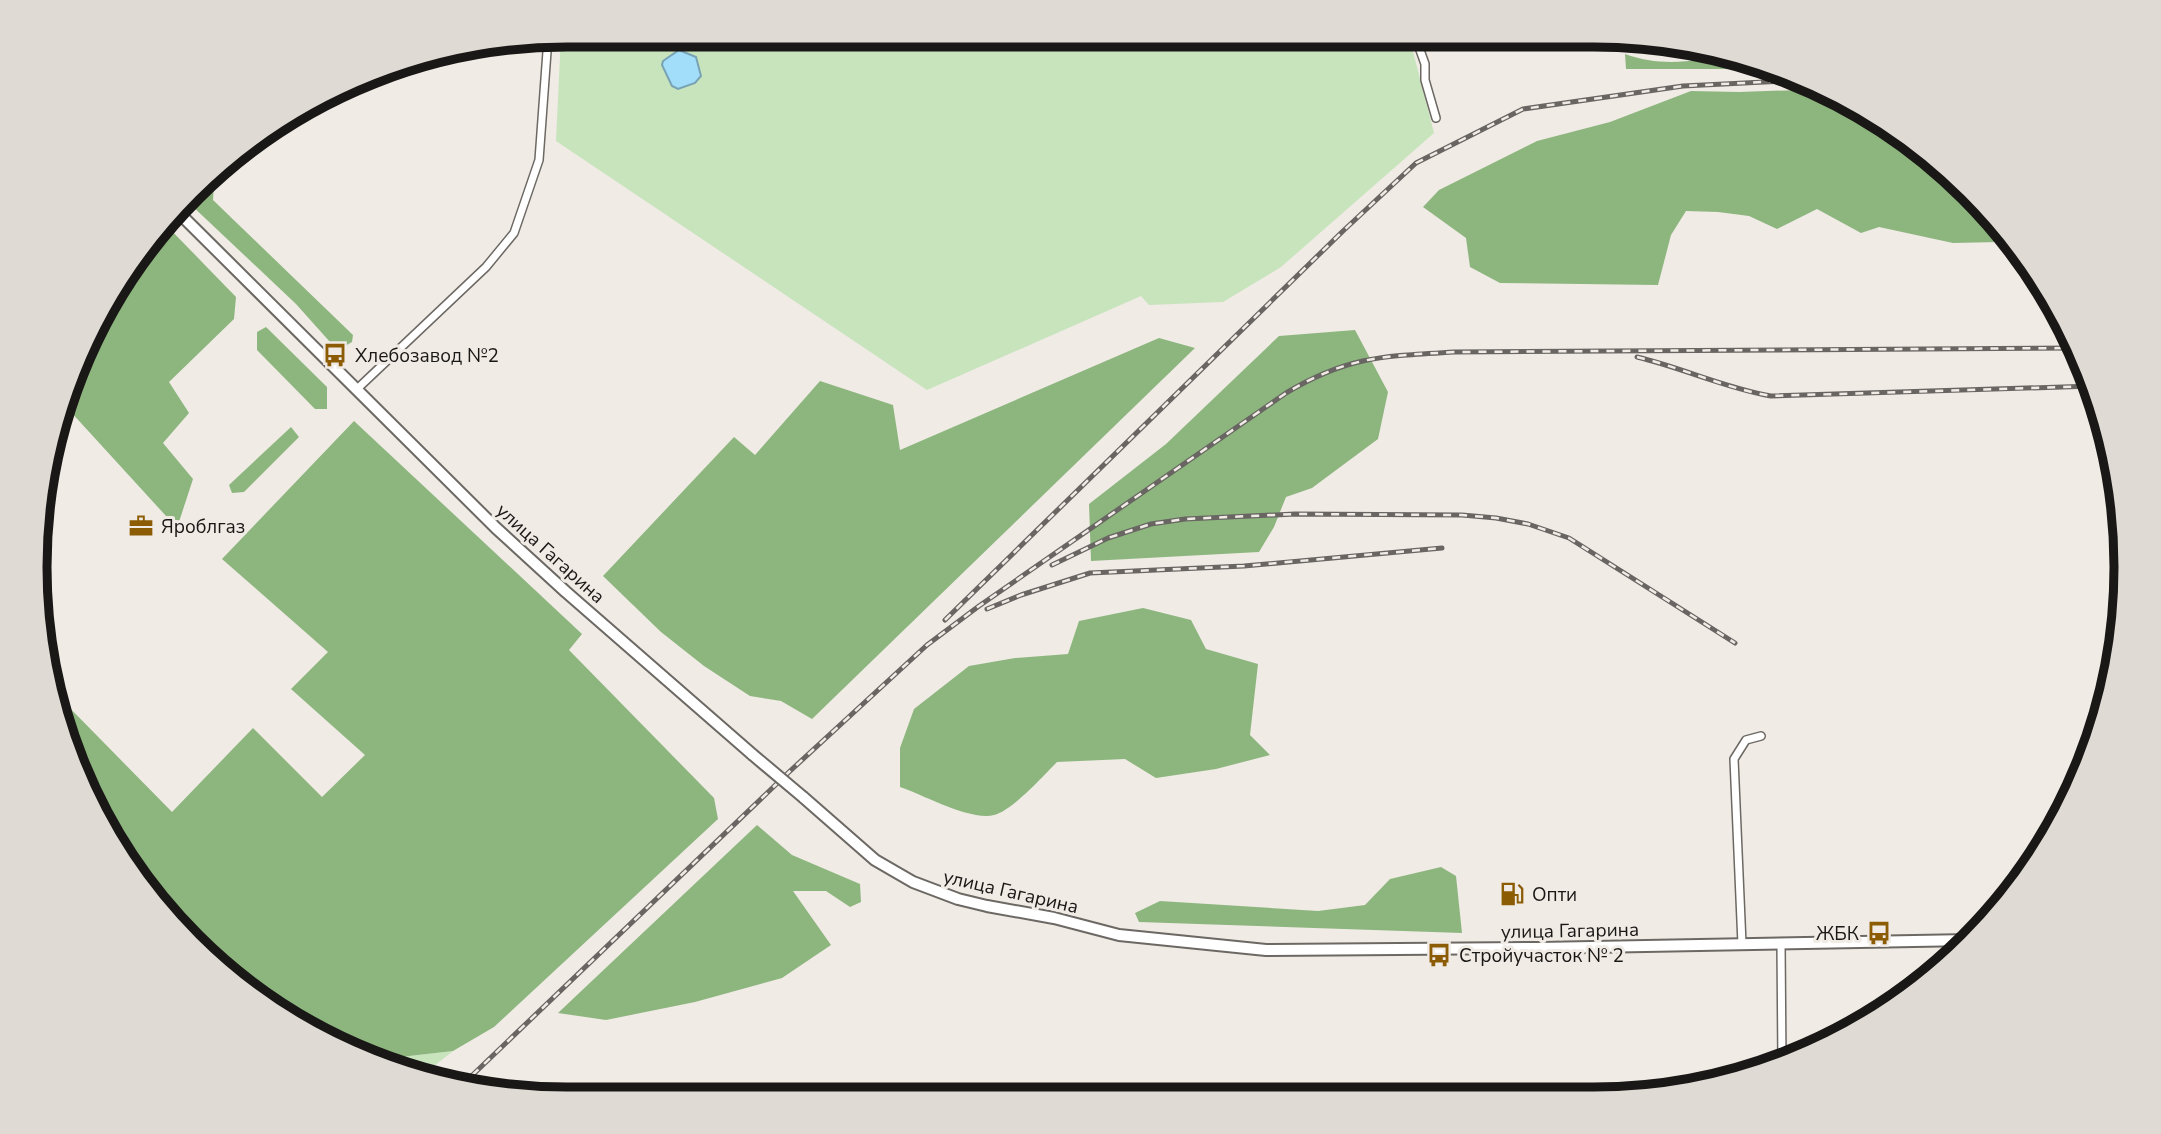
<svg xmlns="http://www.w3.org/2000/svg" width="2161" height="1134" font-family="'Nunito Sans',sans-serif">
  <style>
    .green { fill: #c7e4bd }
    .forest { fill: #8db67f }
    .water { fill: #a2def9; stroke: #79a3b5; stroke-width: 2 }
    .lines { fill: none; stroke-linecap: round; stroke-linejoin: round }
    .minor-casing { stroke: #6c6863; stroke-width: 10 }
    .secondary-casing { stroke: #6c6863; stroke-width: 14 }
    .minor { stroke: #fff; stroke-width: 7 }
    .secondary { stroke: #fff; stroke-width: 10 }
    .rail-casing { stroke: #686562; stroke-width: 5 }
    .rail { stroke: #f0ebe5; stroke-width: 2.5; stroke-dasharray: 8; stroke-linecap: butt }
    .secondary-bridge-casing { stroke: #6c6863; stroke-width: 14; stroke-linecap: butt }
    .secondary-bridge { stroke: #fff; stroke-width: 10 }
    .labels { text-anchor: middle; stroke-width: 6; stroke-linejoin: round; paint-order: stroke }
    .poi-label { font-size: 19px; fill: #1a1816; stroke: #f0ebe5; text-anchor: start }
    .street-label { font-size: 19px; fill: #1a1816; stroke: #f0ebe5 }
    .rim { fill: none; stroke: #1a1816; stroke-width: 9 }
  </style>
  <rect width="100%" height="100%" fill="#f0ebe5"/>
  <!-- green -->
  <g class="green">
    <polygon points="567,35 1409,36 1434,133 1281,267 1223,302 1149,305 1141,296 927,390 556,141 561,36"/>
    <polygon points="1419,36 1540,36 1424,47"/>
    <polygon points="453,1051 420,1077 374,1060"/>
  </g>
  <!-- forest -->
  <g class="forest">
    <path d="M1731 53 1774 69H1626L1625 54C1660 67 1696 62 1731 53Z"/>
    <polygon points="1828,89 1918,145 1994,217 2005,231 1999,242 1953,243 1879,227 1861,233 1817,209 1777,229 1749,216 1718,212 1686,211 1671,235 1658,285 1500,283 1470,267 1466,238 1423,207 1439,190 1537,141 1610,122 1691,91 1739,92"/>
    <polygon points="265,133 214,185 213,200 353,335 352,342 345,346 330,342 296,304 189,203 243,145"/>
    <polygon points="167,226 236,297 234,319 169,382 189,413 163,443 193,479 177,528 70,411 62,409 124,272"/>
    <polygon points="266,327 327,387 327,409 315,409 257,350 257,332"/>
    <polygon points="1355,330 1388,392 1378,439 1312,488 1286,497 1274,527 1259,552 1091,561 1089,504 1166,444 1279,336"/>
    <polygon points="1159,338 1195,348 812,719 781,701 750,696 704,666 661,632 603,576 734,437 755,455 820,381 893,405 900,450"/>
    <polygon points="354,421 582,634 569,650 714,798 718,819 494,1027 453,1051 374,1060 331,1044 243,989 167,918 76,771 58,696 172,812 253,728 322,797 365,755 291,689 328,652 222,559"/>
    <polygon points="291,427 299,437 244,492 232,493 229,485"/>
    <path d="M1143 608 1191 620 1206 649 1258 664 1250 735 1270 755 1216 769 1156 778 1125 759 1057 762C1044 775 1012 811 994 815 970 821 924 795 900 787V748L914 709 969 666 1015 658 1068 654 1079 621Z"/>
    <polygon points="757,825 792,855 860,884 861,902 850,907 826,891 793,891 831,945 782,978 695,1002 606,1020 558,1013"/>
    <polygon points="1441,867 1456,876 1462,933 1139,922 1135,913 1160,901 1318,911 1365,905 1390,879"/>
  </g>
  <!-- water -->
  <polygon class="water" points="679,50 696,57 701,76 695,83 678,89 672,86 662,65 663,61"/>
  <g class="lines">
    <!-- minor casing -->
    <g class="minor-casing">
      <g id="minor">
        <polyline points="1415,36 1425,64 1425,80 1436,118"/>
        <polyline points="356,390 486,267 514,233 539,160 548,38"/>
        <polyline points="1742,944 1734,759 1746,740 1761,736"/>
        <polyline points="1781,944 1782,1063"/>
      </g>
    </g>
    <!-- secondary casing -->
    <g class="secondary-casing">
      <g id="secondary">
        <polyline points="179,213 496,528 566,592 753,755"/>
        <polyline points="803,797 875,860 913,882 958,899 987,906 1054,918 1119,935 1266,950 1538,948 1969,940"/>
      </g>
    </g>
    <!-- minor -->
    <use href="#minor" class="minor"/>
    <!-- secondary -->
    <use href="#secondary" class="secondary"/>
    <!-- rail casing -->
    <g class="rail-casing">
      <g id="rail">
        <path d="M1637 357C1683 368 1725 388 1771 396L2093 386"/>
        <polyline points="1052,565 1108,538 1151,524 1185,519 1295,514 1462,515 1496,518 1528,524 1569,538 1735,643"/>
        <polyline points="987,609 1021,595 1090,573 1244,566 1442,548"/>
        <polyline points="945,620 1343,231 1416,163 1523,109 1683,86 1803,80"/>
        <path d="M461 1086 789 772 927 645 979 606 1286 393C1348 356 1384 356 1454 352L2076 348"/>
        <polyline points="1064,1096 1420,1094"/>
      </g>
    </g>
    <!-- rail -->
    <use href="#rail" class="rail"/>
    <!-- secondary-bridge casing -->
    <g class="secondary-bridge-casing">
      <polyline id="secondary-bridge" points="753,755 803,797"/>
    </g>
    <!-- secondary-bridge -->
    <use href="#secondary-bridge" class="secondary-bridge"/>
  </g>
  <!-- icons -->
  <defs>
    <g id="bus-bare" transform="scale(1.89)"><path d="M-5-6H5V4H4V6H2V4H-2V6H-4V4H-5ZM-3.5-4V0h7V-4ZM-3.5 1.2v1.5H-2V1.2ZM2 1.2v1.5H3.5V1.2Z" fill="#8c5c04" stroke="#f0ebe5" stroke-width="2.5" paint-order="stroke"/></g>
    <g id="office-bare" transform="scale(1.89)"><path d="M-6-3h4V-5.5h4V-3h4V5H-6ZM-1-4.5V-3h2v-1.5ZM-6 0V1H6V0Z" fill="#8c5c04" stroke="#f0ebe5" stroke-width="2.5" paint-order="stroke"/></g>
    <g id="fuel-bare" transform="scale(1.89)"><path d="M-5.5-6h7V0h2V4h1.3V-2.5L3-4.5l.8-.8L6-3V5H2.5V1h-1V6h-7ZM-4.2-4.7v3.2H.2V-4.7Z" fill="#8c5c04" stroke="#f0ebe5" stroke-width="2.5" paint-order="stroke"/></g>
  </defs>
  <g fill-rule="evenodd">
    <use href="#bus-bare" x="335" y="355"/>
    <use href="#office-bare" x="141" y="526"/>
    <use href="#fuel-bare" x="1512" y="894"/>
    <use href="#bus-bare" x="1879" y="933"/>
    <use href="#bus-bare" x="1439" y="955"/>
  </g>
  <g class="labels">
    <!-- poi labels -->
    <g class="poi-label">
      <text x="355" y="362">Хлебозавод №2</text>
      <text x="161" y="533">Яроблгаз</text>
      <text x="1532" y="901">Опти</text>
      <text x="1859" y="940" text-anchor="end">ЖБК</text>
      <text x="1459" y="962">Стройучасток № 2</text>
    </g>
    <!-- street labels -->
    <g class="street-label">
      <text transform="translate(551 553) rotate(42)" y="7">улица Гагарина</text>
      <text transform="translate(1011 891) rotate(13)" y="7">улица Гагарина</text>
      <text transform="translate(1570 930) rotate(-1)" y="7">улица Гагарина</text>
    </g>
  </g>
  <!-- crop -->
  <path d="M0 0H2161V1134H0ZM567 47H1594A520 520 0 0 1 2114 567V567A520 520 0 0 1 1594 1087H567A520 520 0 0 1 47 567V567A520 520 0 0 1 567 47Z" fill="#dfdad4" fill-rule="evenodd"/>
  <path class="rim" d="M567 47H1594A520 520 0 0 1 2114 567V567A520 520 0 0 1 1594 1087H567A520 520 0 0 1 47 567V567A520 520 0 0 1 567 47Z"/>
</svg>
